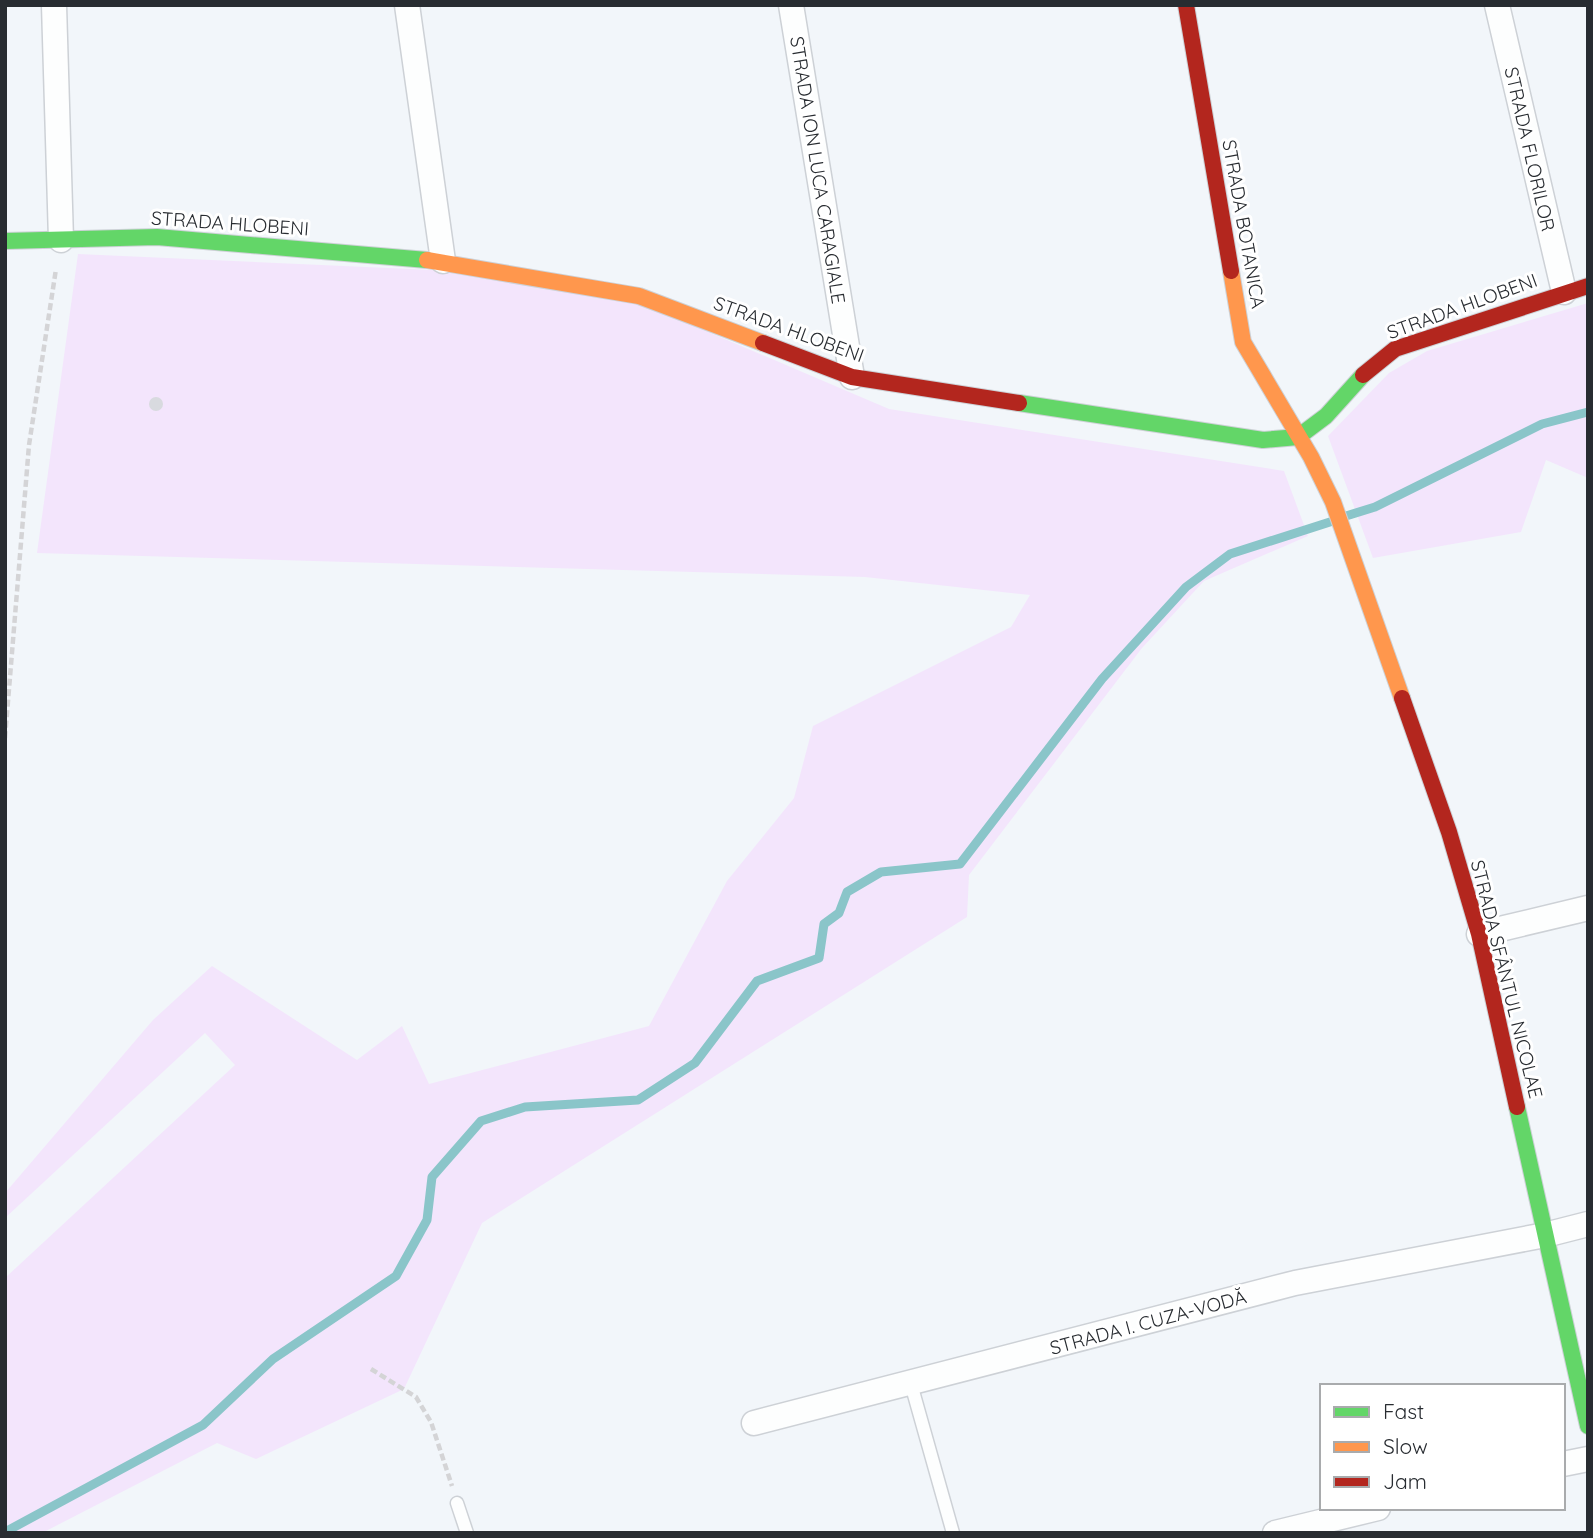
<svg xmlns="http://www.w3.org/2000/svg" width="1593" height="1538" font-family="Quicksand,sans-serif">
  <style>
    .green { fill: #f3e5fc }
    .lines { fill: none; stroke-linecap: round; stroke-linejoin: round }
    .stream { stroke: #8ac5c9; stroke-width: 9 }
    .building { fill: #d8dadf }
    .lane-casing { stroke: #cdd1d6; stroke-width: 15 }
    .street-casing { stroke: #cdd1d6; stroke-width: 27 }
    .fast-casing { stroke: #cdd1d6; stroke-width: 18 }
    .slow-casing { stroke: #cdd1d6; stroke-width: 18 }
    .jam-casing { stroke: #cdd1d6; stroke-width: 18 }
    .path { stroke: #d4d4d6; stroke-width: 4.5; stroke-dasharray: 7 3.5; stroke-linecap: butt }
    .lane { stroke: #fdfefe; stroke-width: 12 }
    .street { stroke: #fdfefe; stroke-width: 24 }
    .fast { stroke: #63d668; stroke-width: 16 }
    .slow { stroke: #ff974d; stroke-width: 16 }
    .jam { stroke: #b3261e; stroke-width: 16 }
    .labels { text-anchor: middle; stroke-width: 6; stroke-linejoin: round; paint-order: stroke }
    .street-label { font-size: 19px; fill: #282c31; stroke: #fff }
  </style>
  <rect width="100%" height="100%" fill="#f2f6fa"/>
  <!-- green -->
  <g class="green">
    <polygon points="78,254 433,270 643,304 889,409 1284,471 1308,536 1204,581 1142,648 969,875 967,917 482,1223 404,1389 256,1459 217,1443 42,1533 5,1533 5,1278 235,1065 205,1033 5,1218 5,1193 153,1020 212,966 357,1060 402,1026 429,1084 649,1026 727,881 794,798 813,726 1011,627 1030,595 865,577 37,553"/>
    <polygon points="1588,303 1588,478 1546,460 1521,532 1373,558 1328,436 1389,373 1427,351"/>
  </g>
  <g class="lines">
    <!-- stream -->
    <g class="stream">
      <polyline points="1346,516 1375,507 1542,424 1588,412"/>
      <polyline points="5,1532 203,1425 273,1359 396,1276 427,1220 432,1177 481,1121 525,1107 638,1100 695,1063 757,981 819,958 824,924 839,913 847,892 881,872 960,864 1102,679 1186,587 1230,554 1333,521"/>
    </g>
  </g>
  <!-- building -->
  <circle class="building" cx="156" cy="404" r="7"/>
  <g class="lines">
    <!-- lane casing -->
    <g class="lane-casing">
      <g id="lane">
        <polyline points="911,1384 953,1533"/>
        <polyline points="457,1503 467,1533"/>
      </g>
    </g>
    <!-- street casing -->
    <g class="street-casing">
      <g id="street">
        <polyline points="54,5 61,240"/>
        <polyline points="407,5 443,261"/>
        <polyline points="791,5 852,377"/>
        <polyline points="1497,5 1564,292"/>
        <polyline points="1479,934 1588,908"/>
        <polyline points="754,1423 1295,1283 1545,1235 1588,1224"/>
        <polyline points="1563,1464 1588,1459"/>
        <polyline points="1275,1533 1378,1508"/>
      </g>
    </g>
    <!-- fast casing -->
    <g class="fast-casing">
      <g id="fast">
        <polyline points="5,241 157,237 427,260"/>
        <polyline points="1019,403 1263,440 1298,437 1326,416 1363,375"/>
        <polyline points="1517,1107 1588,1426"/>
      </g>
    </g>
    <!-- slow casing -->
    <g class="slow-casing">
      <g id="slow">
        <polyline points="427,260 639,296 763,343"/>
        <polyline points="1231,271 1243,342 1311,457 1333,502 1402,698"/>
      </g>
    </g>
    <!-- jam casing -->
    <g class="jam-casing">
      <g id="jam">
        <polyline points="1186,5 1231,271"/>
        <polyline points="763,343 852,377 1019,403"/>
        <polyline points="1363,375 1395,349 1588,286"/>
        <polyline points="1402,698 1449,832 1479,934 1517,1107"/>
      </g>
    </g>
    <!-- path -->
    <g class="path">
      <polyline points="5,738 29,445 56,269"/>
      <polyline points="371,1369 416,1397 431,1422 452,1486"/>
    </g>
    <!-- lane -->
    <use href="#lane" class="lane"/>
    <!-- street -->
    <use href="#street" class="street"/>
    <!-- fast -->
    <use href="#fast" class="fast"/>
    <!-- slow -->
    <use href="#slow" class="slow"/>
    <!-- jam -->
    <use href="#jam" class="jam"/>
  </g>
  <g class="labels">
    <!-- street labels -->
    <g class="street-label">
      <text transform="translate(1530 149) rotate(77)" y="7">STRADA FLORILOR</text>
      <text transform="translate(818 170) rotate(81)" y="7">STRADA ION LUCA CARAGIALE</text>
      <text transform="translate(230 223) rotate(4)" y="7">STRADA HLOBENI</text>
      <text transform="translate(1244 224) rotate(80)" y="7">STRADA BOTANICA</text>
      <text transform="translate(1462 306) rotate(-20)" y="7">STRADA HLOBENI</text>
      <text transform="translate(789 329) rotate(20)" y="7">STRADA HLOBENI</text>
      <text transform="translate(1507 979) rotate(76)" y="7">STRADA SFÂNTUL NICOLAE</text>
      <text transform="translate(1148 1322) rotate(-15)" y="7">STRADA I. CUZA-VODĂ</text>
    </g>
  </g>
  <!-- border -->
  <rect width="1593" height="1538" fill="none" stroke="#282c31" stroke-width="14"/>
  <!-- legend -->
  <rect x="1320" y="1384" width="245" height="126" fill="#ffffff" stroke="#a9abad" stroke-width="2"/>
  <rect x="1334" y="1407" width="35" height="10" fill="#63d668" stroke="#a9abad" stroke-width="2"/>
  <text x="1383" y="1419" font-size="21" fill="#282c31">Fast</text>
  <rect x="1334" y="1442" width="35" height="10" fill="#ff974d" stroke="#a9abad" stroke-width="2"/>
  <text x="1383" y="1454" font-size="21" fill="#282c31">Slow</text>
  <rect x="1334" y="1477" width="35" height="10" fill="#b3261e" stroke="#a9abad" stroke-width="2"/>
  <text x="1383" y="1489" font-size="21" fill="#282c31">Jam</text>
</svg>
